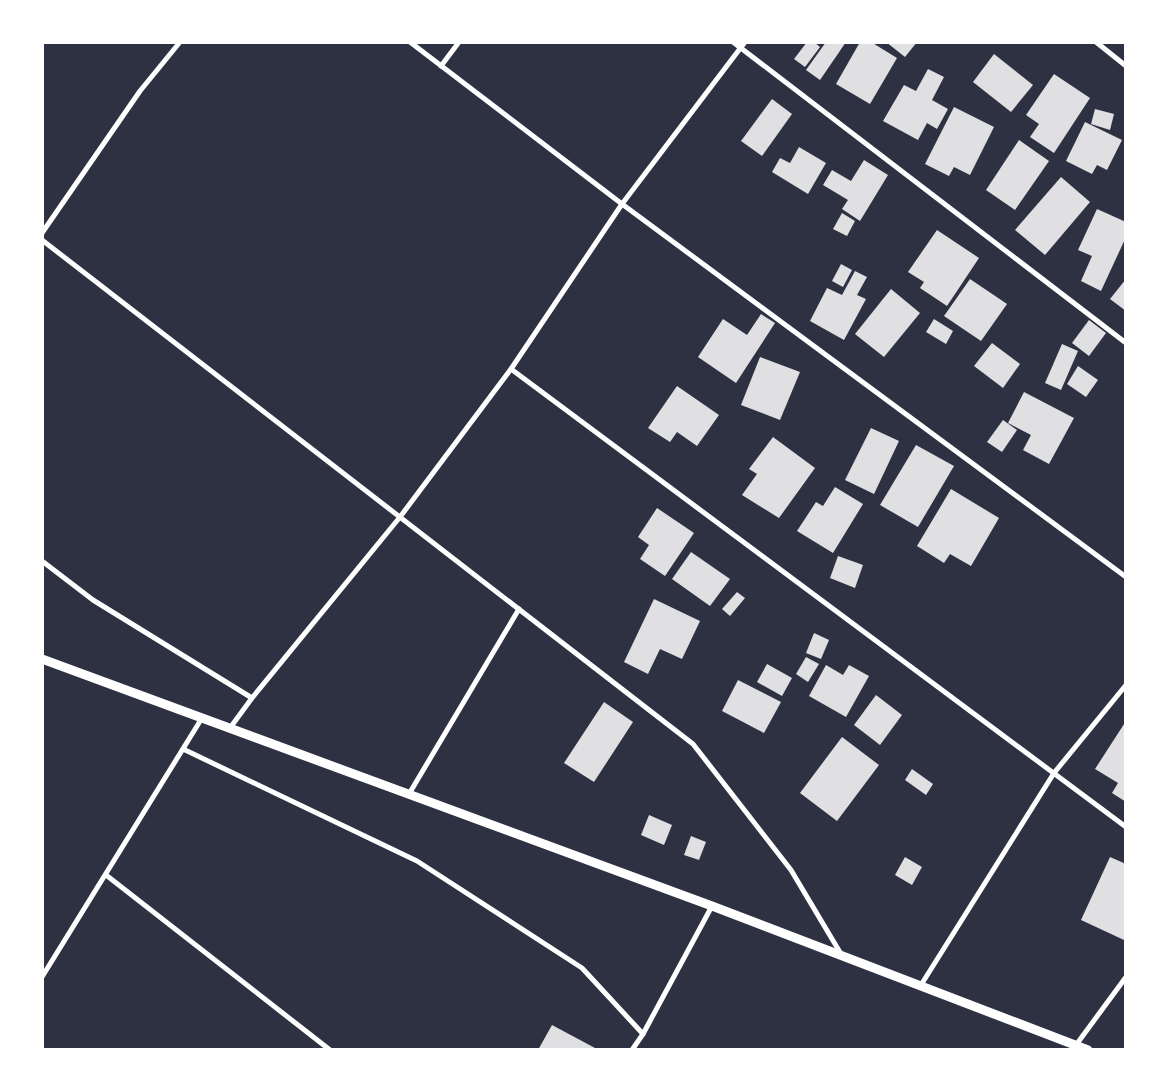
<svg xmlns="http://www.w3.org/2000/svg" width="1168" height="1092" font-family="Inter,sans-serif">
  <style>
    .building { fill: #e0e0e3 }
    .lines { fill: none; stroke-linecap: round; stroke-linejoin: round }
    .minor { stroke: #fff; stroke-width: 5 }
    .tertiary { stroke: #fff; stroke-width: 9 }
  </style>
  <rect width="100%" height="100%" fill="#2d3142"/>
  <!-- building -->
  <g class="building">
    <polygon points="807,42 814,42 820,47 805,67 794,59"/>
    <polygon points="826,42 846,42 820,80 806,70"/>
    <polygon points="860,42 871,42 897,58 870,104 836,84"/>
    <polygon points="886,42 917,42 905,57"/>
    <polygon points="994,54 1033,85 1011,112 973,82"/>
    <polygon points="928,69 944,77 932,100 948,109 937,129 927,123 918,140 883,121 904,85 916,91"/>
    <polygon points="1054,74 1090,98 1054,153 1030,137 1039,124 1026,115"/>
    <polygon points="772,99 792,114 762,156 741,141"/>
    <polygon points="954,107 994,127 970,175 954,167 949,176 925,164"/>
    <polygon points="1095,109 1114,114 1110,130 1091,124"/>
    <polygon points="1085,122 1122,140 1107,170 1097,165 1092,174 1066,161"/>
    <polygon points="1019,140 1049,161 1015,210 986,190"/>
    <polygon points="799,147 826,163 808,194 772,172 780,158 790,163"/>
    <polygon points="864,160 888,175 860,221 842,209 848,200 823,185 832,170 851,181"/>
    <polygon points="1061,177 1090,202 1045,255 1015,230"/>
    <polygon points="1097,209 1126,222 1126,237 1101,291 1081,281 1092,256 1078,250"/>
    <polygon points="842,213 855,221 847,236 833,229"/>
    <polygon points="937,230 979,258 947,306 920,288 924,282 908,272"/>
    <polygon points="841,264 852,270 843,287 832,281"/>
    <polygon points="855,271 867,277 857,295 866,299 844,340 810,321 827,288 842,295"/>
    <polygon points="970,279 1007,304 981,341 944,316"/>
    <polygon points="1126,279 1126,311 1110,299"/>
    <polygon points="891,289 920,313 884,357 855,334"/>
    <polygon points="761,314 775,323 736,383 698,357 723,319 747,335"/>
    <polygon points="934,319 953,331 946,344 926,332"/>
    <polygon points="1089,320 1106,333 1089,356 1072,343"/>
    <polygon points="992,343 1020,364 1003,388 974,366"/>
    <polygon points="1062,344 1078,351 1061,390 1045,383"/>
    <polygon points="760,357 800,372 780,420 741,405"/>
    <polygon points="1078,366 1098,380 1086,397 1067,384"/>
    <polygon points="677,386 719,415 697,446 677,432 670,442 648,428"/>
    <polygon points="1024,392 1074,418 1049,464 1023,450 1031,435 1008,423"/>
    <polygon points="1003,420 1017,430 1002,452 987,442"/>
    <polygon points="871,428 899,441 874,494 845,480"/>
    <polygon points="773,437 815,468 779,518 742,495 757,474 749,469"/>
    <polygon points="916,445 954,466 918,527 880,505"/>
    <polygon points="835,487 863,504 833,553 797,531 816,502 823,506"/>
    <polygon points="951,489 999,518 971,566 950,554 944,563 917,546"/>
    <polygon points="657,508 694,533 665,576 640,559 649,545 638,537"/>
    <polygon points="691,552 730,579 710,606 672,579"/>
    <polygon points="838,556 863,565 855,588 830,578"/>
    <polygon points="737,592 745,598 730,616 722,609"/>
    <polygon points="654,599 700,621 682,659 660,649 648,674 624,662"/>
    <polygon points="814,633 829,640 821,659 806,653"/>
    <polygon points="806,657 819,664 808,682 796,674"/>
    <polygon points="767,664 792,678 782,696 757,682"/>
    <polygon points="826,665 843,675 849,665 869,676 846,717 809,696"/>
    <polygon points="738,680 781,702 764,733 722,711"/>
    <polygon points="876,695 902,715 880,745 854,725"/>
    <polygon points="604,702 633,722 594,782 564,763"/>
    <polygon points="1126,721 1126,802 1112,793 1118,783 1095,769"/>
    <polygon points="842,737 879,765 837,821 800,793"/>
    <polygon points="912,769 933,784 926,795 905,780"/>
    <polygon points="649,815 672,825 664,845 641,835"/>
    <polygon points="691,836 706,842 699,860 684,855"/>
    <polygon points="905,857 922,867 912,885 895,875"/>
    <polygon points="1110,857 1126,864 1126,937 1124,940 1081,920"/>
    <polygon points="552,1025 595,1048 594,1050 538,1050"/>
  </g>
  <g class="lines">
    <!-- minor -->
    <g class="minor">
      <polyline points="410,42 622,204 1126,577"/>
      <polyline points="733,42 1126,343"/>
      <polyline points="1096,42 1126,66"/>
      <polyline points="441,66 459,42"/>
      <polyline points="42,233 140,91 180,42"/>
      <polyline points="42,240 693,744 791,870 841,954"/>
      <polyline points="511,369 1126,827"/>
      <polyline points="42,561 93,600 252,698"/>
      <polyline points="230,728 252,698 400,517 511,369 622,204 745,42"/>
      <polyline points="183,749 417,861 582,968 643,1034"/>
      <polyline points="409,794 519,609"/>
      <polyline points="106,875 330,1050"/>
      <polyline points="42,977 202,718"/>
      <polyline points="921,985 1054,773 1126,685"/>
      <polyline points="1076,1045 1126,977"/>
      <polyline points="632,1050 643,1034 712,906"/>
    </g>
    <!-- tertiary -->
    <polyline class="tertiary" points="42,659 712,906 1088,1050"/>
  </g>
  <!-- border -->
  <rect width="1168" height="1092" fill="none" stroke="#ffffff" stroke-width="88"/>
</svg>
